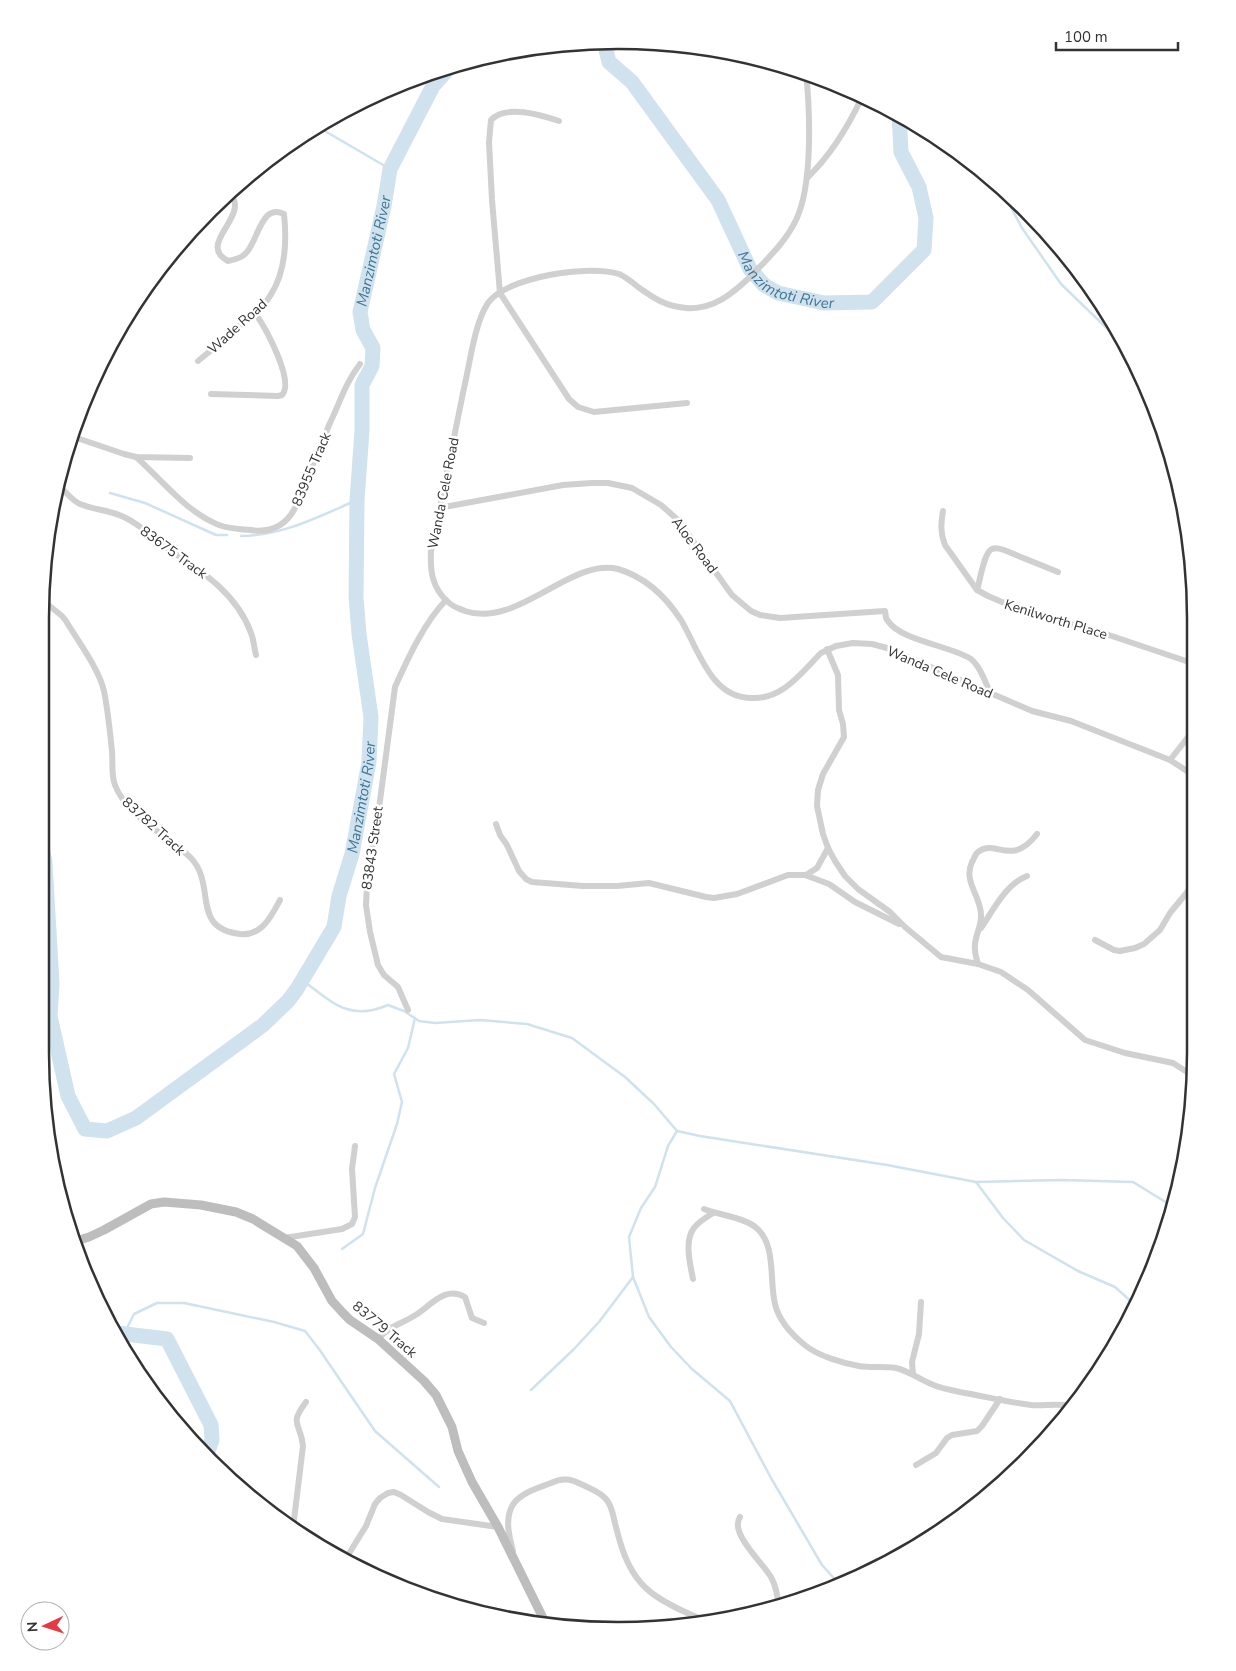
<svg xmlns="http://www.w3.org/2000/svg" width="1236" height="1671" font-family="'Nunito Sans',sans-serif">
  <style>
    .lines { fill: none; stroke-linecap: round; stroke-linejoin: round }
    .stream { stroke: #cfe2ee; stroke-width: 2.5 }
    .river { stroke: #cfe2ee; stroke-width: 15 }
    .street { stroke: #d0d0d0; stroke-width: 6 }
    .secondary { stroke: #bdbdbd; stroke-width: 9 }
    .labels { text-anchor: middle; stroke-width: 5; stroke-linejoin: round; paint-order: stroke }
    .street-label { font-size: 14px; fill: #333; stroke: #fff }
    .water-label { font-size: 15px; font-style: italic; fill: #3f7597; stroke: #fff }
    .rim { fill: none; stroke: #333; stroke-width: 2.5 }
  </style>
  <rect width="100%" height="100%" fill="#fff"/>
  <g class="lines">
    <!-- stream -->
    <g class="stream">
      <polyline points="318,127 390,169"/>
      <polyline points="998,183 1022,228 1061,284 1120,341"/>
      <polyline points="110,493 145,503 216,535 227,535"/>
      <path d="M241 536C282 536 320 516 357 500"/>
      <path d="M302 980C332 1002 349 1022 388 1005L404 1011 419 1021 435 1023 480 1020 527 1024 572 1038 625 1077 654 1104 677 1131 700 1136 887 1165 976 1182 1063 1180 1133 1182 1172 1206"/>
      <polyline points="677,1131 668,1146 655,1187 641,1208 629,1237 633,1277 649,1317 671,1347 692,1369 730,1401 771,1478 822,1565 841,1586"/>
      <polyline points="976,1182 1003,1218 1024,1240 1078,1271 1115,1287 1135,1305"/>
      <polyline points="342,1249 363,1234 375,1188 397,1124 402,1102 394,1074 408,1048 415,1018"/>
      <polyline points="124,1334 134,1314 157,1303 184,1303 274,1322 305,1331 319,1349 375,1431 439,1487"/>
      <polyline points="531,1390 574,1349 599,1322 633,1277"/>
    </g>
    <!-- river -->
    <g class="river">
      <path id="s1" d="M604 42 609 62 632 82 718 200 750 269 764 285 778 293 824 303 872 302 924 250 926 218 919 187 901 152 899 114"/>
      <path id="s2" d="M41 843 45 862 52 984 50 1016 68 1096 85 1129 107 1131 136 1118 263 1025 288 1001 297 989 334 927 339 896 352 854 369 762 371 717 359 634 356 597 357 500 362 431V385L372 366 373 348 363 330 360 312 384 206 390 169 433 86 451 66"/>
      <polyline points="116,1337 117,1333 167,1339 211,1425 212,1440 206,1457"/>
    </g>
    <!-- street -->
    <g class="street">
      <path d="M806 72C810 111 813 185 796 220 785 243 767 259 750 277 732 294 713 310 686 308 665 306 655 299 638 287 632 282 626 277 619 274 590 264 506 277 488 303 474 324 470 364 464 388 453 442 442 496 431 551 430 571 432 588 448 602 453 607 458 608 465 611 517 629 571 557 618 569 645 577 666 597 681 620 699 650 711 700 754 698 765 698 774 695 783 689 797 680 809 665 821 653L836 646 853 643 872 644 887 648 1032 711 1071 721 1170 760 1193 775"/>
      <path d="M559 121C541 115 506 104 491 120L489 142 492 200 500 293 569 399 578 407 594 412 687 403"/>
      <path d="M807 178C831 155 848 127 862 97"/>
      <path d="M198 361C212 350 226 338 239 326 250 317 263 308 270 296 286 272 287 242 284 214 261 203 258 241 246 253 242 258 234 260 228 261 195 243 253 216 229 192"/>
      <path d="M211 394 278 396 282 395C295 381 265 327 255 313"/>
      <polyline points="71,436 124,454 136,457 190,458"/>
      <path d="M136 457C162 480 186 512 219 525 229 529 240 529 250 530 270 533 285 527 295 508 307 480 318 451 330 423 340 402 346 382 360 364"/>
      <path d="M57 485C65 490 71 500 80 504 94 510 110 510 124 517 141 525 155 539 170 550 203 572 237 594 251 633 254 640 254 648 256 655"/>
      <path d="M439 508 563 485 592 483H608L632 488 661 505 678 520 732 595 751 611 760 615 780 618 885 611C886 615 885 618 888 621 901 641 952 646 971 659 980 666 986 683 990 693"/>
      <path d="M943 511C941 523 940 533 945 545L977 590 988 596 1016 608 1057 621 1088 628 1192 663"/>
      <path d="M977 590C980 581 984 552 992 549 996 547 1001 549 1004 550L1058 572"/>
      <path d="M41 599 62 616 66 621C78 641 99 669 104 691 108 711 110 732 112 751 113 763 111 775 115 785 127 817 168 835 191 858 217 886 190 928 240 934 262 936 271 917 280 900"/>
      <polyline points="827,649 838,675 839,710 843,724 844,737 823,774 818,790 817,806 823,834 828,848 835,861 845,876 858,889 890,912 905,927 941,957 978,964 1001,972 1028,990 1085,1040 1125,1053 1173,1063 1187,1072 1195,1083"/>
      <polyline points="1170,760 1192,732"/>
      <polyline points="496,824 500,835 507,845 519,871 526,879 532,882 583,886 617,886 649,883 706,897 714,898 737,894 788,875 805,875 829,884 855,902 899,924"/>
      <polyline points="806,875 817,868 828,848"/>
      <path d="M981 928C994 909 1005 885 1027 876"/>
      <polyline points="1095,940 1114,950 1120,951 1135,948 1144,944 1160,930 1170,913 1193,885"/>
      <path d="M978 964C976 957 974 951 975 944 976 934 982 924 981 914 980 895 963 881 972 862 974 859 975 854 978 852 995 838 1011 868 1037 834"/>
      <path d="M408 1010 398 987 384 975 378 965 370 932 366 905 368 867 376 831 395 687C408 658 424 623 446 600"/>
      <path d="M704 1209C719 1215 742 1217 754 1226 777 1242 769 1280 775 1304 779 1321 792 1335 806 1346 819 1356 842 1363 859 1366 871 1368 884 1366 896 1368 909 1371 919 1379 931 1384 940 1388 950 1390 960 1392 983 1396 1007 1402 1031 1405 1045 1406 1058 1403 1072 1406"/>
      <polyline points="284,1238 342,1229 352,1224 355,1217 352,1169 355,1146"/>
      <path d="M693 1279C690 1264 684 1240 694 1228 699 1221 707 1217 713 1213"/>
      <path d="M378 1339C391 1325 399 1325 414 1316 430 1307 444 1285 465 1297L472 1318 484 1323"/>
      <polyline points="913,1374 912,1362 919,1334 921,1302"/>
      <polyline points="916,1465 936,1453 947,1438 952,1435 977,1431 982,1426 1000,1399"/>
      <path d="M740 1517C729 1533 763 1563 771 1577 776 1586 778 1597 779 1608"/>
      <path d="M293 1528 303 1446C301 1422 288 1426 306 1402"/>
      <path d="M513 1551C509 1536 504 1517 514 1503 523 1492 538 1488 551 1483 563 1477 571 1479 583 1485 591 1489 600 1492 606 1499 613 1507 613 1517 616 1527 621 1547 627 1567 641 1583 655 1600 686 1613 706 1621"/>
      <polyline points="345,1560 366,1526 375,1504 380,1498 388,1493 394,1492 401,1495 428,1512 442,1519 498,1527"/>
    </g>
    <!-- secondary -->
    <polyline class="secondary" points="76,1241 89,1237 104,1230 151,1204 164,1202 201,1205 236,1212 253,1219 297,1246 314,1268 332,1301 343,1313 350,1320 378,1339 424,1381 436,1395 452,1427 458,1451 472,1482 498,1527 545,1622"/>
  </g>
  <g class="labels">
    <!-- street labels -->
    <g class="street-label">
      <text transform="translate(237 326) rotate(-42)" y="5">Wade Road</text>
      <text transform="translate(311 469) rotate(-67)" y="5">83955 Track</text>
      <text transform="translate(443 493) rotate(-79)" y="5">Wanda Cele Road</text>
      <text transform="translate(695 545) rotate(53)" y="5">Aloe Road</text>
      <text transform="translate(174 552) rotate(36)" y="5">83675 Track</text>
      <text transform="translate(1056 619) rotate(17)" y="5">Kenilworth Place</text>
      <text transform="translate(940 672) rotate(23)" y="5">Wanda Cele Road</text>
      <text transform="translate(154 826) rotate(42)" y="5">83782 Track</text>
      <text transform="translate(372 848) rotate(-82)" y="5">83843 Street</text>
      <text transform="translate(385 1329) rotate(40)" y="5">83779 Track</text>
    </g>
    <!-- water labels -->
    <g class="water-label">
      <text dy="5" stroke="none"><textPath href="#s2" startOffset="1314">Manzimtoti River</textPath></text>
      <text dy="5" stroke="none"><textPath href="#s1" startOffset="311">Manzimtoti River</textPath></text>
      <text dy="5" stroke="none"><textPath href="#s2" startOffset="759">Manzimtoti River</textPath></text>
    </g>
  </g>
  <!-- crop -->
  <path d="M0 0H1236V1671H0ZM618 49H618A569 569 0 0 1 1187 618V1053A569 569 0 0 1 618 1622H618A569 569 0 0 1 49 1053V618A569 569 0 0 1 618 49Z" fill="#fff" fill-rule="evenodd"/>
  <path class="rim" d="M618 49H618A569 569 0 0 1 1187 618V1053A569 569 0 0 1 618 1622H618A569 569 0 0 1 49 1053V618A569 569 0 0 1 618 49Z"/>
  <!-- north arrow -->
  <g transform="translate(45 1626) rotate(266)"><circle r="24" fill="#ffffff" stroke="#adadad"/>
  <path d="M0-4L9 19L0 12L-9 19Z" fill="#e63946"/>
  <text y="-8" font-size="14" font-weight="bold" text-anchor="middle" fill="#333333">N</text>
  </g>
  <!-- scale -->
  <path d="M1056 42v8h122v-8" fill="none" stroke="#333333" stroke-width="2.5"/>
  <text x="1064" y="42" font-size="15" fill="#333333" stroke="#ffffff" stroke-width="4" paint-order="stroke">100 m</text>
</svg>
